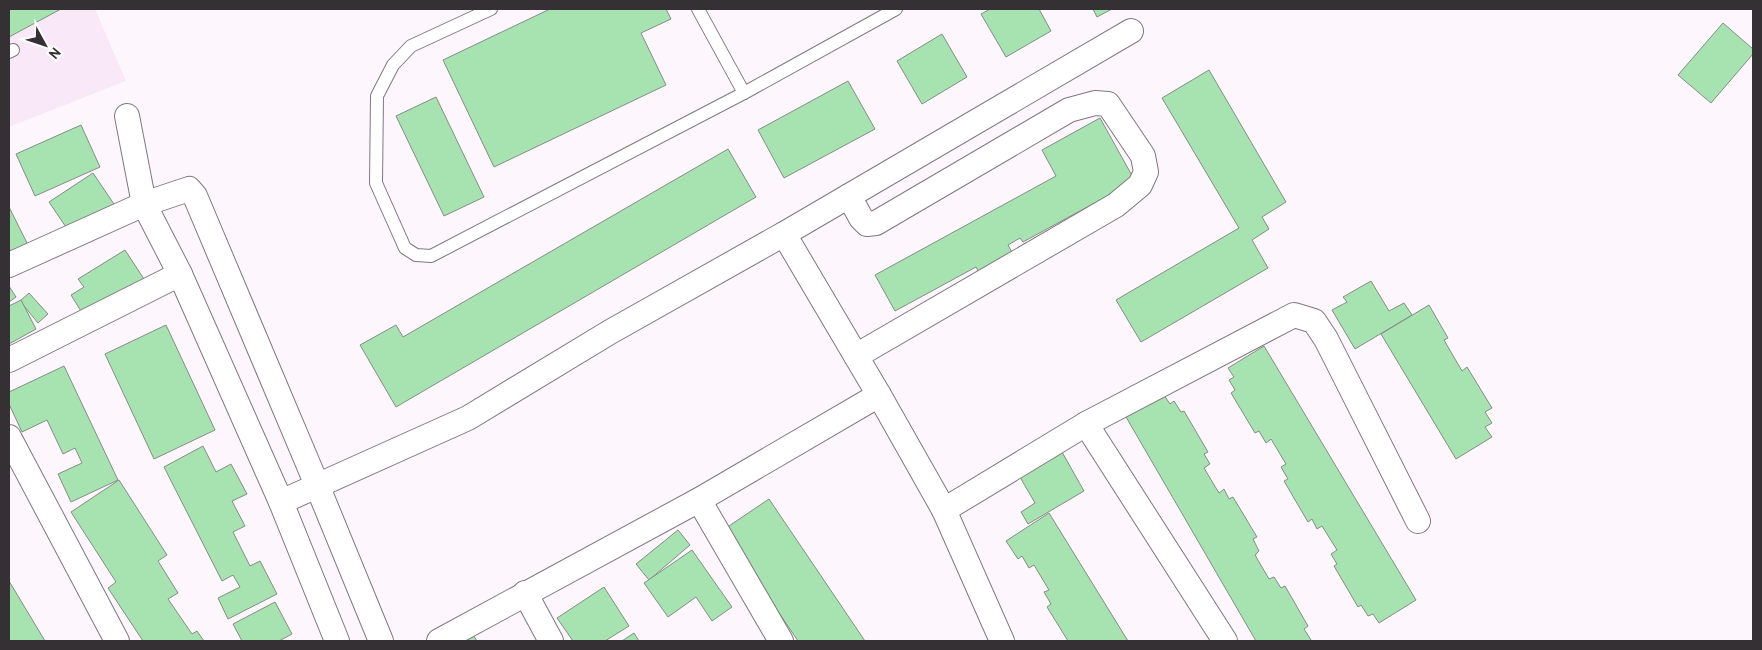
<svg xmlns="http://www.w3.org/2000/svg" width="1762" height="650" font-family="Overpass,sans-serif">
  <style>
    .built { fill: #f9e9f8 }
    .building { fill: #a7e2b1; stroke: #848d85 }
    .lines { fill: none; stroke-linecap: round; stroke-linejoin: round }
    .service-casing { stroke: #817780; stroke-width: 14 }
    .minor-casing { stroke: #817780; stroke-width: 26 }
    .service { stroke: #fff; stroke-width: 12 }
    .minor { stroke: #fff; stroke-width: 24 }
  </style>
  <rect width="100%" height="100%" fill="#fef6fd"/>
  <!-- built -->
  <polygon class="built" points="9,9 95,9 126,81 9,127"/>
  <!-- building -->
  <g class="building">
    <polygon points="9,9 61,9 9,37"/>
    <polygon points="550,9 666,9 671,19 641,33 666,85 494,167 443,60"/>
    <polygon points="990,9 1039,9 1051,31 1006,57 981,14"/>
    <polygon points="1093,9 1112,9 1097,17"/>
    <polygon points="1723,23 1753,49 1753,54 1711,103 1678,75"/>
    <polygon points="942,34 967,77 922,104 897,61"/>
    <polygon points="1209,70 1286,202 1262,217 1269,229 1252,240 1268,268 1141,342 1116,300 1239,228 1162,98"/>
    <polygon points="848,81 875,129 784,178 758,130"/>
    <polygon points="436,97 484,197 444,216 396,116"/>
    <polygon points="1100,118 1135,181 1023,242 1020,238 1008,245 1014,256 980,275 976,267 895,311 875,275 1056,176 1042,150"/>
    <polygon points="81,125 100,167 35,196 16,154"/>
    <polygon points="728,149 756,197 396,407 360,345 396,325 403,337"/>
    <polygon points="93,173 116,207 72,236 49,202"/>
    <polygon points="9,207 30,249 9,260"/>
    <polygon points="125,250 144,279 84,316 71,295 84,287 78,279"/>
    <polygon points="1371,281 1389,311 1404,303 1412,315 1355,349 1332,310 1347,302 1343,297"/>
    <polygon points="9,286 16,297 9,302"/>
    <polygon points="29,293 48,314 38,323 20,301"/>
    <polygon points="21,300 36,329 9,344 9,306"/>
    <polygon points="1429,305 1448,338 1444,340 1462,371 1467,367 1492,408 1485,412 1492,423 1485,427 1492,437 1456,459 1381,334"/>
    <polygon points="166,325 215,430 154,459 105,354"/>
    <polygon points="1264,346 1416,600 1379,623 1373,614 1368,616 1361,605 1358,607 1334,566 1337,564 1331,554 1337,550 1322,526 1317,529 1312,519 1308,522 1284,481 1288,479 1281,467 1286,464 1271,439 1266,443 1259,431 1255,433 1231,393 1235,390 1229,380 1234,377 1228,368"/>
    <polygon points="64,366 118,480 71,502 58,474 82,463 75,448 63,454 47,420 22,432 9,404 9,392"/>
    <polygon points="1164,395 1170,404 1174,401 1181,412 1184,411 1208,452 1204,454 1210,464 1204,468 1219,493 1224,489 1229,499 1233,497 1257,537 1253,539 1259,551 1255,555 1269,579 1274,577 1281,588 1285,586 1308,626 1304,629 1311,640 1308,641 1256,641 1126,417"/>
    <polygon points="203,446 216,472 231,464 247,494 232,501 245,526 233,532 250,566 260,561 277,594 228,619 218,598 240,587 233,575 222,581 164,467"/>
    <polygon points="1062,452 1084,491 1028,524 1021,512 1035,503 1017,472"/>
    <polygon points="119,480 167,555 158,561 178,593 168,599 192,634 197,631 204,641 143,641 108,588 116,582 71,512"/>
    <polygon points="769,499 865,641 798,641 723,530"/>
    <polygon points="1049,513 1128,641 1068,641 1047,607 1051,604 1044,592 1049,590 1034,565 1029,568 1022,556 1018,559 1006,541"/>
    <polygon points="678,530 690,545 649,580 636,564"/>
    <polygon points="692,550 732,607 712,621 696,597 668,617 644,583"/>
    <polygon points="9,581 45,641 9,641"/>
    <polygon points="604,587 629,626 605,641 573,641 557,618"/>
    <polygon points="275,602 292,634 279,641 242,641 233,624"/>
    <polygon points="634,633 639,641 622,641"/>
    <polygon points="473,635 477,641 462,641"/>
  </g>
  <g class="lines">
    <!-- service casing -->
    <g class="service-casing">
      <g id="service">
        <polyline points="491,9 411,46 393,65 377,96 376,183 405,248 416,255 431,256 744,93 896,9"/>
        <polyline points="698,9 744,93"/>
        <polyline points="9,52 13,50"/>
      </g>
    </g>
    <!-- minor casing -->
    <g class="minor-casing">
      <g id="minor">
        <polyline points="127,116 144,204 180,274 281,502 337,641"/>
        <polyline points="849,196 861,218 867,224 876,223 1069,110 1095,103 1108,104 1143,156 1146,172 1140,185 1116,205 856,356"/>
        <polyline points="784,234 1131,31"/>
        <polyline points="9,265 144,204 189,189 195,196 317,485 381,641"/>
        <polyline points="9,360 180,274"/>
        <polyline points="1086,424 1225,641"/>
        <polyline points="9,437 117,641"/>
        <polyline points="699,500 781,641"/>
        <polyline points="281,502 468,418 610,332 784,234 879,395 944,510 1002,641"/>
        <polyline points="944,510 1086,424 1294,315 1314,321 1326,339 1418,521"/>
        <polyline points="525,593 551,641"/>
        <polyline points="439,641 699,500 879,395"/>
      </g>
    </g>
    <!-- service -->
    <use href="#service" class="service"/>
    <!-- minor -->
    <use href="#minor" class="minor"/>
  </g>
  <!-- border -->
  <rect width="1762" height="650" fill="none" stroke="#343034" stroke-width="20"/>
  <!-- north arrow -->
  <g transform="translate(45 45) rotate(130)" stroke="#ffffff" stroke-width="4" paint-order="stroke">
  <path d="M0-4L9 19L0 12L-9 19Z" fill="#343034"/>
  <text y="-8" font-size="14" font-weight="bold" text-anchor="middle" fill="#343034">N</text>
  </g>
</svg>
